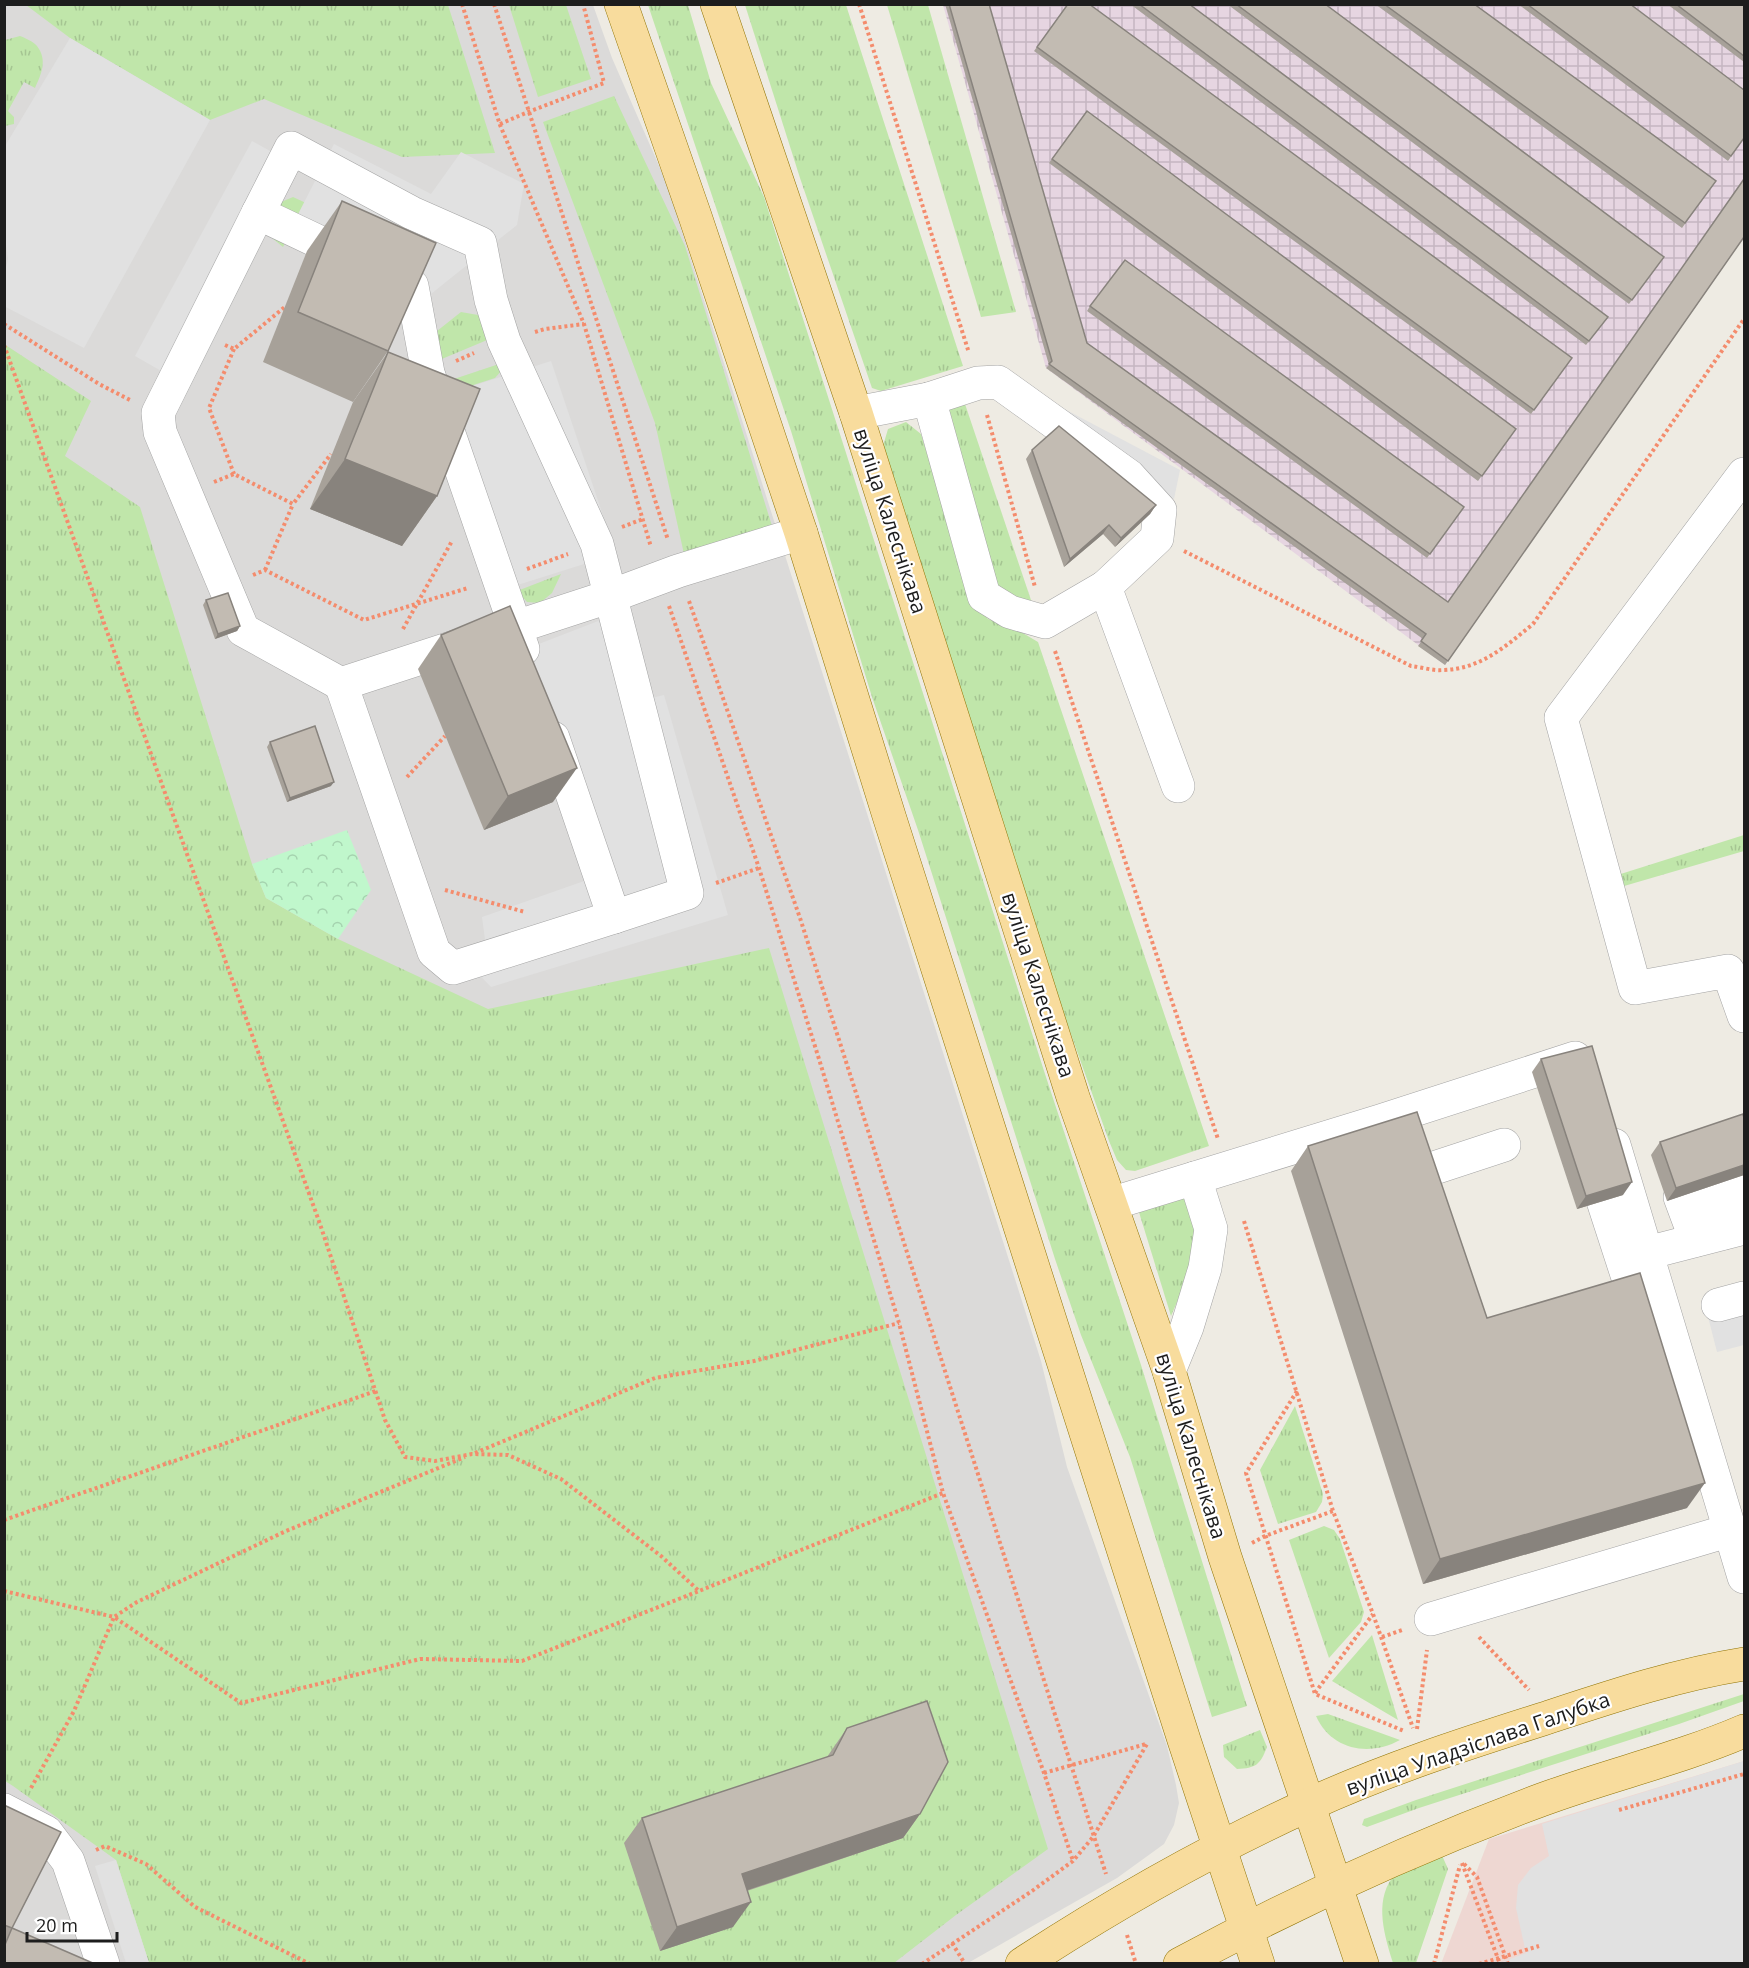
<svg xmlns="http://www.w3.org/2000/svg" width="1749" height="1968" font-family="'Open Sans',sans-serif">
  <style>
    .residential { fill: #dbdad9 }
    .commercial { fill: #eed7d2 }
    .industrial { fill: url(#industrial-grid) }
    .grass { fill: url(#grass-tufts) }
    .park { fill: url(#park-crowns) }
    .parking { fill: #e1e1e1 }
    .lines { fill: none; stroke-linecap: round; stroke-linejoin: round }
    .minor-casing { stroke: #a4a4a4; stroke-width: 34 }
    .major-casing { stroke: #907405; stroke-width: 34 }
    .path { stroke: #f48c6d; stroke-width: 4; stroke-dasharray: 3 3; stroke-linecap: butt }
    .minor { stroke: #fff; stroke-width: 33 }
    .major { stroke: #f8dc9d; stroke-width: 33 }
    .wall { fill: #a7a199 }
    .shaded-wall { fill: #88837d }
    .building { fill: #c2bbb2; stroke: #88837d; stroke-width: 1.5 }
    .labels { text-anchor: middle; stroke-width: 4.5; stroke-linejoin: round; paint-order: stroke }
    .street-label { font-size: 21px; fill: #1d1d1d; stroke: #fff }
  </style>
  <defs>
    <pattern id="industrial-grid" width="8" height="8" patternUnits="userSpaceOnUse" patternTransform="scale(1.5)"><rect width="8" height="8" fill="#e6d5e1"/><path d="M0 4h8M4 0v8" fill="none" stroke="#c5b6c1"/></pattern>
    <pattern id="grass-tufts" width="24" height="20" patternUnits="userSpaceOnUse" patternTransform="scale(1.5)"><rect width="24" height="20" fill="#c0e6aa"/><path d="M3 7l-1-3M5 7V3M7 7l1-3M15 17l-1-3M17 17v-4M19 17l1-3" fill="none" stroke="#a5c592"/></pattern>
    <pattern id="park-crowns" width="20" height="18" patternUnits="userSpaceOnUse" patternTransform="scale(1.5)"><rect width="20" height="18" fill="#c0f7cc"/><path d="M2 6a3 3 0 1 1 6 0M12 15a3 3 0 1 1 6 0" fill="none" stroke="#a5d3af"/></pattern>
  </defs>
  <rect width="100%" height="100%" fill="#eeebe3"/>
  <!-- residential -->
  <polygon class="residential" points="5,5 593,5 612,58 667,184 1041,1361 1067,1467 1167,1746 1176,1785 1179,1803 1174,1825 1164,1844 1117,1878 968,1963 5,1964"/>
  <!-- commercial -->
  <polygon class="commercial" points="1744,1761 1744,1963 1441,1964 1489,1839"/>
  <!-- industrial -->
  <polygon class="industrial" points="943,5 1744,5 1744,237 1445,665 1046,368"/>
  <!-- grass -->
  <g class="grass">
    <polygon points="26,5 448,5 495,153 402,157 264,99 210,120 70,38"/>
    <polygon points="509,5 566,5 591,79 538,97"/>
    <polygon points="648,5 688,5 711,83 764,197 1045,1074 1141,1365 1247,1706 1212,1717 1130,1457 1081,1335 1055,1259 918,830 872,697 791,431"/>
    <polygon points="745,5 846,5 963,366 881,391 872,388 800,178"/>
    <polygon points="887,5 928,5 1016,312 981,317"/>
    <path d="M20 36C25 38 34 42 37 46 48 60 41 75 35 88L24 82 8 111 14 117V124L5 126V40Z"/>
    <polygon points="614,96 685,246 772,526 684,554 655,423 543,122"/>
    <polygon points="293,197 306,203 283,247 272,238 281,202"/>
    <polygon points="461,312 478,315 490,322 492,338 437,361 432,335"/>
    <polygon points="4,344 91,401 65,456 140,507 252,864 266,898 338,939 488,1009 769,948 1048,1849 956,1915 894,1963 149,1963 116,1860 13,1786 5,1781"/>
    <polygon points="502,363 503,369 495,378 452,392 445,382"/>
    <polygon points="964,401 1032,603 1008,596 992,581 943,406"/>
    <polygon points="906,422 921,434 972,601 988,619 1009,625 1038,642 1209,1146 1135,1171 1126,1170 1117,1160 1109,1141 1030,919 883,446 888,429"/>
    <polygon points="561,574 552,593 540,603 527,602 517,591"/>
    <polygon points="1744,835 1744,851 1607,891 1608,878"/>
    <polygon points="1182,1196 1189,1200 1199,1237 1186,1281 1171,1316 1138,1209"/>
    <polygon points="1295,1406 1323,1494 1322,1502 1316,1512 1278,1524 1260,1470"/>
    <polygon points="1324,1526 1334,1530 1340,1539 1364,1612 1361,1622 1329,1658 1289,1540"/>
    <polygon points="1372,1635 1398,1720 1332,1681"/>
    <polygon points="1744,1694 1744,1701 1679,1724 1419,1808 1367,1827 1362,1825 1364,1819 1367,1818 1416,1800"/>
    <path d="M1328 1714 1400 1740C1369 1757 1331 1750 1316 1716Z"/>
    <path d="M1260 1730 1267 1747C1260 1765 1256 1768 1237 1769L1224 1757 1223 1745Z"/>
    <path d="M1437 1844 1448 1869 1416 1963H1393C1385 1937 1374 1903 1392 1878 1400 1868 1426 1852 1437 1844Z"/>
  </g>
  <!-- park -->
  <polygon class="park" points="347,830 371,890 338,939 266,898 252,864"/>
  <!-- parking -->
  <g class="parking">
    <polygon points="70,38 210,120 84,348 4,306 5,271 8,259 4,232 5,146"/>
    <polygon points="252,141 295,165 177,380 135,356"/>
    <polygon points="334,144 431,194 461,152 524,184 517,225 426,298 293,224"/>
    <polygon points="551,361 616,554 489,594 425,401"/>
    <polygon points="1019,385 1180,470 1174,499"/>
    <polygon points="611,616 639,701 664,695 728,915 491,987 459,954 486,947 482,917 587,880 518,652"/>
    <polygon points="1744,1289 1744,1345 1717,1352 1706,1309"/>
    <polygon points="1744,1761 1744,1963 1500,1963 1526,1953 1516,1908 1518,1885 1531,1868 1549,1856 1542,1824"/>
    <polygon points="116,1860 149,1963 126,1963 95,1866"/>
  </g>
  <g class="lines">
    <!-- minor casing -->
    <g class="minor-casing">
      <g id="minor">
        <polyline points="258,213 158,413 160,432 243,630 341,684 611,596 678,571 801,533"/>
        <polyline points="929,399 978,383 998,382 1129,476 1160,510 1157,538 1105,587"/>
        <polyline points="856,413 929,399 984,596 1010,612 1045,622 1105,587 1178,786"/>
        <polyline points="1744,474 1561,718 1635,988 1728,971 1744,1016"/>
        <polyline points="523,649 428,373 412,286 258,213 291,148 412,213 480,243 491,300 504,341 597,544 687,893 614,917"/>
        <polyline points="341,684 434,952 453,968 614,917 553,738"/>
        <polyline points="1614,1145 1744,1577"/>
        <polyline points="1428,1170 1504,1145"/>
        <polyline points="1732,1179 1744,1220"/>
        <polyline points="1708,1187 1723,1233"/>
        <polyline points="1680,1197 1696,1240"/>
        <polyline points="1109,1198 1120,1201 1380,1121 1575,1058"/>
        <polyline points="1603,1201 1631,1287"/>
        <polyline points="1647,1253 1744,1228"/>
        <polyline points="1718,1305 1744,1298"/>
        <polyline points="1169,1371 1187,1327 1205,1268 1211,1229 1195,1178"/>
        <polyline points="1431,1619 1731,1530"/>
        <polyline points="4,1810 46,1832 68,1861 103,1964"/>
      </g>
    </g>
    <!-- major casing -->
    <g class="major-casing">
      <g id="major">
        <polyline points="621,4 695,216 801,533 890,819 1184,1740 1258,1964"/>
        <polyline points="717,4 856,413 1073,1097 1169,1371 1225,1557 1362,1964"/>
        <path d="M1022 1964C1114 1904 1209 1850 1308 1805 1384 1770 1464 1744 1543 1719 1610 1697 1675 1675 1744 1664"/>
        <path d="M1180 1964C1297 1901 1417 1846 1541 1800 1608 1775 1679 1759 1744 1731"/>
      </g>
    </g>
    <!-- path -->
    <g class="path">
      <polyline points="462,4 500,125 584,324 651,547"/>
      <polyline points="494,4 668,540"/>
      <polyline points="859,4 969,353"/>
      <polyline points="500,124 528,112 604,83 583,4"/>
      <polyline points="4,324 99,384 130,400"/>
      <polyline points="535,332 545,329 584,324"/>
      <polyline points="4,345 320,1224 385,1420 405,1457 435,1461 472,1454 508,1455 561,1479 661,1556 699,1591 943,1493"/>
      <polyline points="225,345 234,349 286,306"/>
      <polyline points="234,349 209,408 234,474"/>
      <polyline points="456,361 474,353"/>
      <polyline points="987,415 1035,587"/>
      <polyline points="214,482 234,474 293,504 331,454"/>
      <polyline points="622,527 643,519"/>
      <path d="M1184 551 1411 666C1421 667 1433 671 1443 670 1481 669 1506 646 1533 624L1744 319"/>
      <polyline points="527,569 568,554"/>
      <polyline points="265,570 293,504"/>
      <polyline points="253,575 265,570 364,620 468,588"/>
      <polyline points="689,601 800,918 1106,1874"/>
      <polyline points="669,606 759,868 819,1059 899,1323 943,1493 1044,1773 1073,1861"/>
      <polyline points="403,629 452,541"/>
      <polyline points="1055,651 1218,1139"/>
      <polyline points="407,777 445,736"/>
      <polyline points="716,883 759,868"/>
      <polyline points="445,890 525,912"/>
      <polyline points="1244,1221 1333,1511 1373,1614 1413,1728"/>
      <polyline points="1297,1391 1246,1473 1315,1694 1404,1731"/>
      <polyline points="475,1453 655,1378 754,1361 899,1323"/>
      <polyline points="4,1520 376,1391"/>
      <polyline points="1252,1543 1265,1536 1333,1511"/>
      <polyline points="4,1591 114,1617 137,1602 286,1531 465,1457"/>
      <polyline points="1382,1637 1402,1630"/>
      <polyline points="1479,1637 1529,1690"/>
      <polyline points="1315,1693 1373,1614"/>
      <polyline points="1417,1729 1427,1650"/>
      <polyline points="1044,1773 1146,1744"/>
      <polyline points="31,1788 74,1711 114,1617 241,1703 420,1659 522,1661 699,1591"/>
      <polyline points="1619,1810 1744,1774"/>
      <polyline points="96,1850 105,1846 146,1864 195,1907 310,1964"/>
      <polyline points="1462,1863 1500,1964"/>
      <polyline points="1464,1864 1477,1877 1508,1964"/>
      <polyline points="1127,1935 1136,1964"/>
      <polyline points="952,1943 965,1964"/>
      <polyline points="922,1964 1032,1891 1073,1861 1093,1837 1147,1744"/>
      <polyline points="1434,1964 1460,1865"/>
      <polyline points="1479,1964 1539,1946"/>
    </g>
    <!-- minor -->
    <use href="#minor" class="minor"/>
    <!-- major -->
    <use href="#major" class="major"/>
  </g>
  <!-- wall -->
  <g class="wall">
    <polygon points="945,4 989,4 1087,343 1448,602 1744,237 1445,665 1418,646 1423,639 1046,368 1049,365"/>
    <polygon points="1068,4 1572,358 1531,414 1034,51"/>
    <polygon points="1130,4 1189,4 1608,317 1586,345"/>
    <polygon points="1227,4 1325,4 1664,257 1629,304"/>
    <polygon points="1375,4 1474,4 1716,181 1682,228"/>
    <polygon points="1518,4 1630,4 1744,138 1728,161"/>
    <polygon points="1667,4 1744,4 1744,62"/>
    <polygon points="1087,111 1516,429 1478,481 1049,163"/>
    <polygon points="342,201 388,351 353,402 263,362 307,251"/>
    <polygon points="1090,306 1464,507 1427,558 1087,311"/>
    <polygon points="388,352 437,496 402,546 310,509 353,402"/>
    <polygon points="1032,450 1156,505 1150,514 1115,547 1103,534 1064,567 1026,459"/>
    <polygon points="206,600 240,626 237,631 215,639 203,605"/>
    <polygon points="441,635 553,802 484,830 418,669"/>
    <polygon points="270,742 331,786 287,802 267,747"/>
    <polygon points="1541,1059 1623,1195 1577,1209 1532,1072"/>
    <polygon points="1744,1118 1744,1175 1667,1201 1651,1155 1660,1142"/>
    <polygon points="1308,1146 1487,1318 1687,1508 1423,1584 1291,1171"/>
    <polygon points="847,1728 920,1814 903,1838 747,1891 733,1927 660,1951 624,1843 642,1818 827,1757"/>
    <polygon points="4,1805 12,1928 4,1964"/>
  </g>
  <!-- shaded-wall -->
  <g class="shaded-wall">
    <polygon points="345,459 437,496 402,546 310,509"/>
    <polygon points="1156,505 1150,514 1115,547 1121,538"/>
    <polygon points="1109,525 1103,534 1064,567 1070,559"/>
    <polygon points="240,626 237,631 215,639 218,634"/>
    <polygon points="577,768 553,802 484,830 508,796"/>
    <polygon points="334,782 331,786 287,802 290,798"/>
    <polygon points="1744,1165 1744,1175 1667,1201 1676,1188"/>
    <polygon points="1632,1182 1623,1195 1577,1209 1586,1196"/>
    <polygon points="1705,1483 1687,1508 1423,1584 1440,1559"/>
    <polygon points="920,1814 903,1838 724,1898 742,1874"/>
    <polygon points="751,1902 733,1927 660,1951 677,1927"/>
  </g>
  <!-- building -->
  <g class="building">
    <polygon points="949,4 989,4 1087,343 1448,602 1744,179 1744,237 1448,661 1421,641 1426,634 1049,364 1052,361"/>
    <polygon points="1068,4 1089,4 1572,358 1534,410 1037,47"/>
    <polygon points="1139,4 1189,4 1608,317 1589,341"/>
    <polygon points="1236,4 1325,4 1664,257 1632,300"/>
    <polygon points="1384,4 1474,4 1716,181 1685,223"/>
    <polygon points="1527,4 1630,4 1744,90 1744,138 1731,156"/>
    <polygon points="1676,4 1744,4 1744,56"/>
    <polygon points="1087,111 1516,429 1482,476 1052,159"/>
    <polygon points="342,201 436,243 388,351 298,312"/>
    <polygon points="1125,260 1464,507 1430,554 1090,306"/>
    <polygon points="388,352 480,389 437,496 345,459"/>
    <polygon points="1059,426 1156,505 1121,538 1109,525 1070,559 1032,450"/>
    <polygon points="228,593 240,626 218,634 206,600"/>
    <polygon points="510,606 577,768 508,796 441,635"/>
    <polygon points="315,726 334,782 290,798 270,742"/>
    <polygon points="1592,1046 1632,1182 1586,1196 1541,1059"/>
    <polygon points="1417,1112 1487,1318 1640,1273 1705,1483 1440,1559 1308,1146"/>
    <polygon points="1743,1114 1744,1118 1744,1165 1676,1188 1660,1142"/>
    <polygon points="927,1701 948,1762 920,1814 742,1874 751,1902 677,1927 642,1818 833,1755 847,1728"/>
    <polygon points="4,1805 61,1832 12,1928 4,1925"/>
    <polygon points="12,1928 95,1964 4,1964 4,1947"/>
  </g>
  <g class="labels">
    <!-- street labels -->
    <g class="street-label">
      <text transform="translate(890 521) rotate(72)" y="7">вуліца Калеснікава</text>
      <text transform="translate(1038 985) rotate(72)" y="7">вуліца Калеснікава</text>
      <text transform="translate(1191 1446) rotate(73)" y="7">вуліца Калеснікава</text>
      <text transform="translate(1478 1744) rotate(-19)" y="7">вуліца Уладзіслава Галубка</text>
    </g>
  </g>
  <!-- border -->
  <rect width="1749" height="1968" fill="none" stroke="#1d1d1d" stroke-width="12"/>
  <!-- scale -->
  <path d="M27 1932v9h90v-9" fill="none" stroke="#1d1d1d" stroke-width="3"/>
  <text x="36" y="1932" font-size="18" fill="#1d1d1d" stroke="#ffffff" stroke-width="4.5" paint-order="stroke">20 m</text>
</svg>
